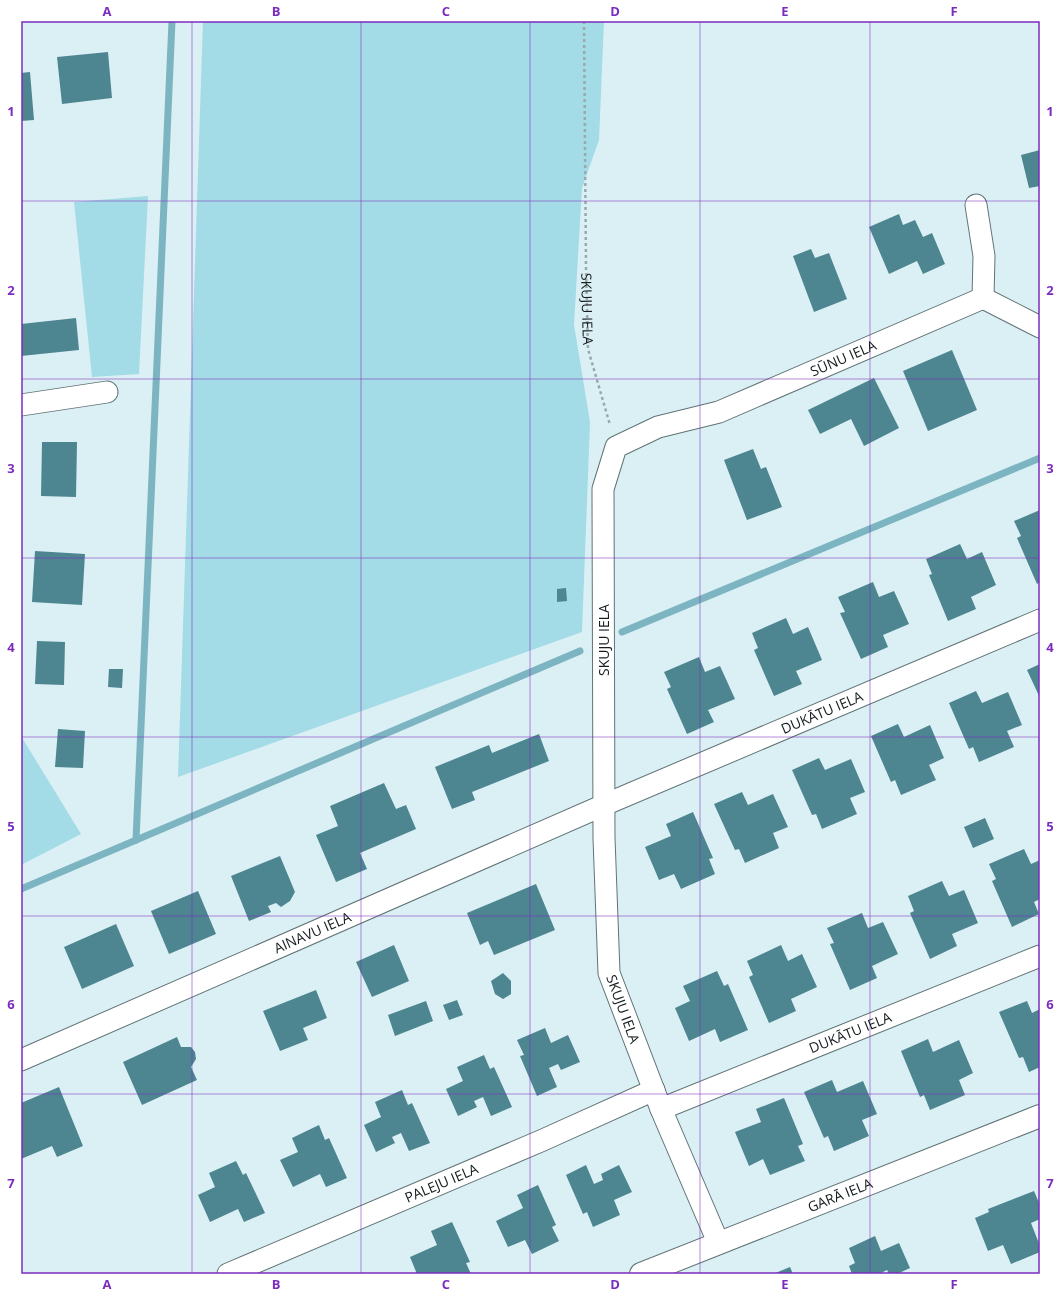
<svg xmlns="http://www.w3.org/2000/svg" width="1061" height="1295" font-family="'Open Sans',sans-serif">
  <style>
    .green { fill: #a3dbe6 }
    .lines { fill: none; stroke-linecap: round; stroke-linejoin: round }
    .stream { stroke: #7cb5c1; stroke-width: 7 }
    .building { fill: #4d8591 }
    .minor-casing { stroke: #607376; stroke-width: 23 }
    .tertiary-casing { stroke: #607376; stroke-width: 24 }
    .path { stroke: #99a9ac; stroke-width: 2.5; stroke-dasharray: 3 3; stroke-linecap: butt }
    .minor { stroke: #fff; stroke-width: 21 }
    .tertiary { stroke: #fff; stroke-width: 22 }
    .grid { fill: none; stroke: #7b2cbf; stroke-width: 1; stroke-opacity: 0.55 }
    .labels { text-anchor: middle; stroke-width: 4; stroke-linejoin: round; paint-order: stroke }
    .street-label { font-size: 14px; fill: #161d1f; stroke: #fff }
    .neatline { fill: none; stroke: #7b2cbf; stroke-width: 1.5 }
    .grid-label { font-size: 13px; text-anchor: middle; font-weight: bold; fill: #7b2cbf }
  </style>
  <rect width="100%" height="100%" fill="#dbf0f4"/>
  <!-- green -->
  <g class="green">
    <polygon points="203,21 604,21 599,140 582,188 574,325 590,422 582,632 178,777"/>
    <polygon points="148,196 139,374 92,377 74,202"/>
    <polygon points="21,736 81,834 21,865"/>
  </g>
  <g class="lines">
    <!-- stream -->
    <g class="stream">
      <polyline points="622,632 1040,458"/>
      <polyline points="136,840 172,21"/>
      <polyline points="21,889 580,651"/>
    </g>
  </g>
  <!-- building -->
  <g class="building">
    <polygon points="108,52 112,98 62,104 57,57"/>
    <polygon points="30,72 34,120 21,121 21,73"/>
    <polygon points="1040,150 1040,186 1029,188 1021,155"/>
    <polygon points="899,214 903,225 915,220 923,237 932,233 945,264 923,274 917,261 889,274 869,227"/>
    <polygon points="811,249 815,258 829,253 847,299 814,312 793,256"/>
    <polygon points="76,318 79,350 21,356 21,324"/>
    <polygon points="952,350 977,410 928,431 903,371"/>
    <polygon points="874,378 899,428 864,446 851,419 820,434 808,410"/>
    <polygon points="42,442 77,442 76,497 41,496"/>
    <polygon points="753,449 761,469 766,467 782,507 747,520 724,460"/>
    <polygon points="1040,510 1040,582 1037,584 1017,538 1021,536 1014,521"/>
    <polygon points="960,544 967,559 982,552 996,585 971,597 976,609 948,621 929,575 932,574 926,559"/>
    <polygon points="35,551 85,554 82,605 32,602"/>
    <polygon points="873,582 879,597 894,591 909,624 883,635 888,647 861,659 840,613 845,612 838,597"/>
    <polygon points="566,588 567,601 557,602 557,589"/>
    <polygon points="786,618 793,634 808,627 822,660 796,671 802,684 774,696 754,650 758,648 752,633"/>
    <polygon points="37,641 65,642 64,685 35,684"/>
    <polygon points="699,657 705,672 720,666 735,699 708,710 714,722 687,734 667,689 671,687 664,672"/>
    <polygon points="1040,664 1040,698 1027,670"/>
    <polygon points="109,669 123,669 122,688 108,687"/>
    <polygon points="976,691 982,703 1008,692 1022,725 1007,731 1014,747 979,762 973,747 969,749 949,703"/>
    <polygon points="898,724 904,737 930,725 944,758 929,765 936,780 901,795 895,780 891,782 871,736"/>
    <polygon points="58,729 85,731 83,768 55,767"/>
    <polygon points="539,734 549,761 472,792 475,800 452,809 435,767 489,745 492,753"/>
    <polygon points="819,758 825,770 851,759 865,792 850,798 857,814 822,829 816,814 812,815 792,770"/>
    <polygon points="384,783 396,809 406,805 416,829 360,853 367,869 336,882 316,835 338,826 330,806"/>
    <polygon points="742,792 748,805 773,794 788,827 773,833 779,848 745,863 739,849 735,850 714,804"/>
    <polygon points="693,812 713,858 709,859 715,874 681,889 674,874 659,880 645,847 671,836 666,824"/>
    <polygon points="985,818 994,839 973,848 964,827"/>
    <polygon points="1024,849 1031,864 1040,860 1040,899 1034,902 1039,914 1012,927 992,881 996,879 989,864"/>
    <polygon points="280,856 295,892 290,901 281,907 276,903 268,906 271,912 249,921 231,876"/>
    <polygon points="942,881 949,896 964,890 978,923 952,934 957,946 930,959 910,913 914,911 908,896"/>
    <polygon points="536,884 555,930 494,955 488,941 480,945 467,913"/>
    <polygon points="198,891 216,934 169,954 151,911"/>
    <polygon points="862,913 868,928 883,922 898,954 872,966 877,978 850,990 830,944 834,943 827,928"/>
    <polygon points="116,924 134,966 82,989 64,947"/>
    <polygon points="394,945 409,981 372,997 356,962"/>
    <polygon points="781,945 788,961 802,954 817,987 791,999 796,1011 769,1023 749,977 753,975 747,961"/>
    <polygon points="717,971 724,986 728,984 748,1030 720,1042 715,1029 689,1041 675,1008 690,1001 683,986"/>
    <polygon points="503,973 511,981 511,994 503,999 495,994 491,981"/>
    <polygon points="316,990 327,1018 303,1028 308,1040 280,1051 263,1011"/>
    <polygon points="457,1000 463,1015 449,1020 443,1005"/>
    <polygon points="426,1001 433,1021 395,1036 388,1015"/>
    <polygon points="1027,1001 1032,1013 1040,1009 1040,1067 1029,1072 1023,1057 1019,1058 999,1012"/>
    <polygon points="545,1028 551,1043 568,1035 580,1062 561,1070 558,1064 549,1068 557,1087 537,1096 520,1056 524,1055 517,1040"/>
    <polygon points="177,1037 181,1047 191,1047 195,1052 196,1059 191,1067 197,1080 142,1105 123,1062"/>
    <polygon points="928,1039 933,1052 959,1040 973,1073 959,1080 965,1095 930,1110 924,1095 920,1097 901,1051"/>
    <polygon points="484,1055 490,1069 494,1067 512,1107 491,1116 483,1097 474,1101 477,1107 458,1116 446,1089 463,1081 457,1067"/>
    <polygon points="832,1080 837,1092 863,1081 877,1114 862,1120 869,1136 834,1151 828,1136 824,1138 804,1092"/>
    <polygon points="59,1087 83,1146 57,1157 52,1146 21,1159 21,1103"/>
    <polygon points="402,1090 408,1105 412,1103 430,1143 409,1151 401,1133 392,1137 395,1143 376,1152 364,1125 381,1117 375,1102"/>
    <polygon points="784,1098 803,1144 798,1146 805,1161 770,1175 763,1159 749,1166 735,1132 761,1122 756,1109"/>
    <polygon points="319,1125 325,1140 329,1138 347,1178 326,1187 320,1174 293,1187 280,1160 298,1152 292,1138"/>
    <polygon points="236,1161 243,1175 246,1173 265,1213 244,1222 238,1209 210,1222 198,1195 215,1187 209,1173"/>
    <polygon points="586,1165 594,1184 603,1180 601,1174 619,1165 632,1192 614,1200 620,1215 593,1227 587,1212 583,1214 566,1175"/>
    <polygon points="538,1185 556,1225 552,1227 559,1241 532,1254 525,1240 508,1247 496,1221 523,1208 517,1195"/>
    <polygon points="1034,1191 1040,1205 1040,1219 1031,1223 1040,1246 1040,1252 1011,1264 1003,1245 988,1251 975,1218 989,1212 988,1209"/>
    <polygon points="452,1222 470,1262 466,1263 471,1274 417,1274 410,1257 437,1245 431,1231"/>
    <polygon points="875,1236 881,1251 899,1243 910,1268 897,1274 889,1274 887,1270 879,1274 852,1274 849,1266 855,1263 849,1248"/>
    <polygon points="790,1267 793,1274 773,1274"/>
  </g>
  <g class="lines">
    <!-- minor casing -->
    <g class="minor-casing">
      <g id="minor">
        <polyline points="983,298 1040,327"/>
        <polyline points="21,405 107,392"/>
        <path id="s2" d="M21 1060 604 805 1040 620"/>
        <path id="s3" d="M661 1109 1040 956"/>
        <path id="s4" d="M718 1242 661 1109 609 973 604 838 603 489 616 447 658 427 719 412 983 298 984 256 976 205"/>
        <path id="s5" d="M228 1274 543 1140 654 1090"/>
      </g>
    </g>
    <!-- tertiary casing -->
    <g class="tertiary-casing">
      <g id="tertiary">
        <path id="s6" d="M641 1274 1040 1116"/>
      </g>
    </g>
    <!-- path -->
    <path class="path" id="s1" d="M584 21 586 268 588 349 610 425"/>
    <!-- minor -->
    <use href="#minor" class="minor"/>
    <!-- tertiary -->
    <use href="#tertiary" class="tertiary"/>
  </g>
  <!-- grid -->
  <path class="grid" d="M192 21V1274M361 21V1274M530 21V1274M700 21V1274M870 21V1274M21 201H1040M21 379H1040M21 558H1040M21 737H1040M21 916H1040M21 1094H1040"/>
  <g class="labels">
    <!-- street labels -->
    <g class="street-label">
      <text dy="5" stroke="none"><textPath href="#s1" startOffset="288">SKUJU IELA</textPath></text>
      <text dy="5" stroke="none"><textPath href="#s4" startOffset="1063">SŪNU IELA</textPath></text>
      <text transform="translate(604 640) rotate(-90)" y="5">SKUJU IELA</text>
      <text dy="5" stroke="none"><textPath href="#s2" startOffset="873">DUKĀTU IELA</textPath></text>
      <text dy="5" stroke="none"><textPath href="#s2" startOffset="318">AINAVU IELA</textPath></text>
      <text transform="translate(623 1009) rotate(70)" y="5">SKUJU IELA</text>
      <text dy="5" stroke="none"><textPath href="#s3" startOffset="204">DUKĀTU IELA</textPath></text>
      <text dy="5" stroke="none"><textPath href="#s5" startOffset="232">PALEJU IELA</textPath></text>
      <text dy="5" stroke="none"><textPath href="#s6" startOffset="214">GARĀ IELA</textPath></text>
    </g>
  </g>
  <!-- border -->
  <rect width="1061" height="1295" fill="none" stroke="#ffffff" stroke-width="44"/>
  <rect x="22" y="22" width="1017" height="1251" class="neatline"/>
  <g class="grid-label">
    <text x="107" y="16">A</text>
    <text x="276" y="16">B</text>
    <text x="446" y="16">C</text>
    <text x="615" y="16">D</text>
    <text x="785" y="16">E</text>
    <text x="954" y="16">F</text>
    <text x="11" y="116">1</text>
    <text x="1050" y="116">1</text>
    <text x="11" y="295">2</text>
    <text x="1050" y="295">2</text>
    <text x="11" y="473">3</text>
    <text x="1050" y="473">3</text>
    <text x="11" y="652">4</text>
    <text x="1050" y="652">4</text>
    <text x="11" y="831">5</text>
    <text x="1050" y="831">5</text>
    <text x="11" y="1009">6</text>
    <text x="1050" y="1009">6</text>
    <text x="11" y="1188">7</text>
    <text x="1050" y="1188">7</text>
    <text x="107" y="1289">A</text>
    <text x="276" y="1289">B</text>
    <text x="446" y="1289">C</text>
    <text x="615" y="1289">D</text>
    <text x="785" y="1289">E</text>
    <text x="954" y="1289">F</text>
  </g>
</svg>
